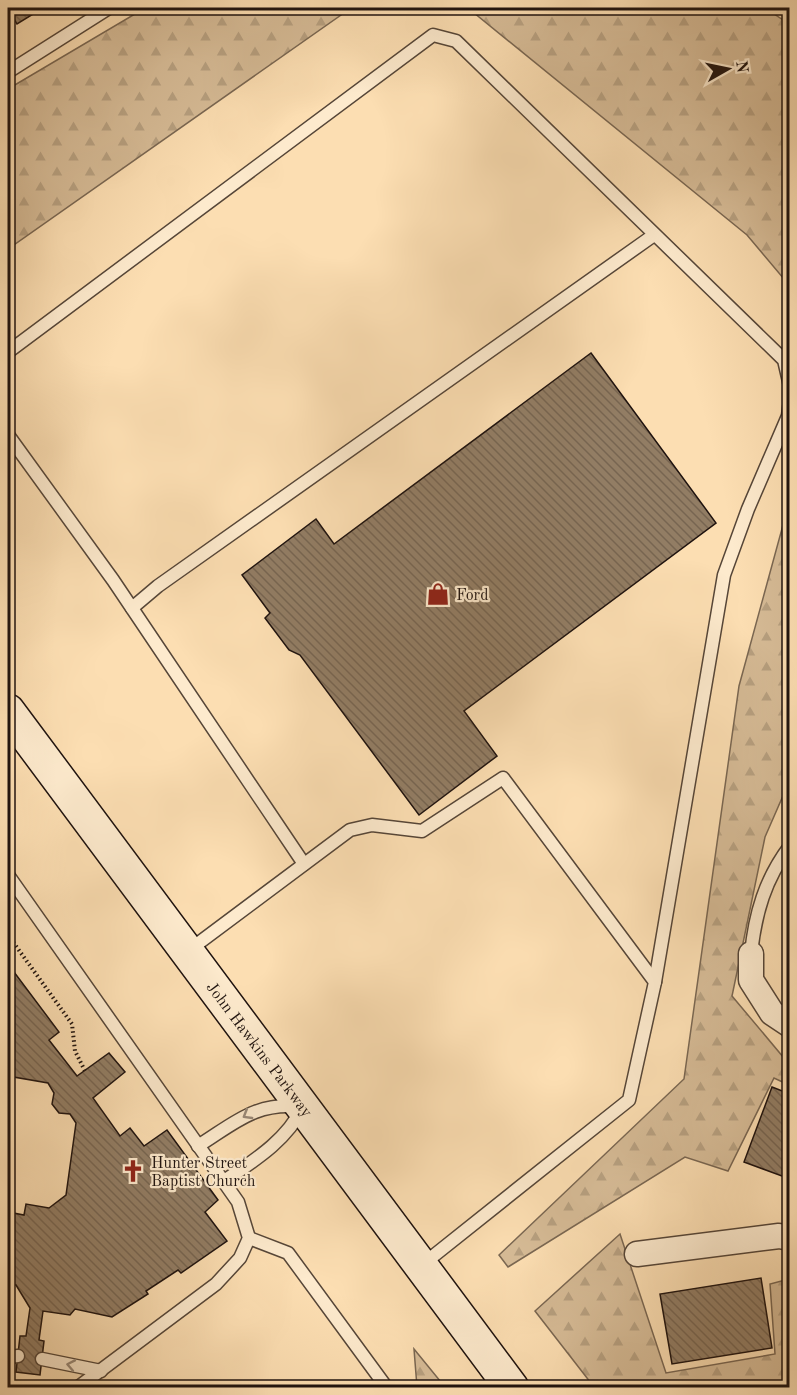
<svg xmlns="http://www.w3.org/2000/svg" width="797" height="1395" font-family="'Old Standard TT',serif">
  <style>
    .forest { fill: url(#forest-firs); stroke: #7a6752; stroke-width: 1.5 }
    .building { fill: url(#building-back-hatch); stroke: #1f130f; stroke-width: 1.5 }
    .lines { fill: none; stroke-linecap: round; stroke-linejoin: round }
    .service-casing { stroke: #564638; stroke-width: 15 }
    .minor-casing { stroke: #564638; stroke-width: 27 }
    .secondary-casing { stroke: #1f130f; stroke-width: 36 }
    .path { stroke: #1f130f; stroke-width: 4; stroke-dasharray: 1.5 3; stroke-linecap: butt }
    .service { stroke: #fdeacd; stroke-width: 12 }
    .minor { stroke: #fdeacd; stroke-width: 24 }
    .secondary { stroke: #fdeacd; stroke-width: 33 }
    .oneway { stroke: #998978 }
    .labels { text-anchor: middle; stroke-width: 4.5; stroke-linejoin: round; paint-order: stroke }
    .poi-label { font-size: 16px; fill: #1f130f; stroke: #fdeacd; text-anchor: start }
    .street-label { font-size: 16px; fill: #1f130f; stroke: #fdeacd }
  </style>
  <defs>
    <pattern id="forest-firs" width="22" height="20" patternUnits="userSpaceOnUse" patternTransform="scale(1.5)"><rect width="22" height="20" fill="#d6bb96"/><path d="M5 1l3.5 6h-7zM16 11l3.5 6h-7z" fill="#b7a080"/></pattern>
    <pattern id="building-back-hatch" width="6" height="6" patternUnits="userSpaceOnUse" patternTransform="scale(1.5)"><rect width="6" height="6" fill="#927d64"/><path d="M-1 5l2 2M0 0l6 6M5-1l2 2" fill="none" stroke="#776551"/></pattern>
  </defs>
  <rect width="100%" height="100%" fill="#fcdeb2"/>
  <filter id="stains"><feTurbulence type="fractalNoise" baseFrequency=".00333" numOctaves="4"/><feColorMatrix values="0 0 0 0 .2 0 0 0 0 .09 0 0 0 0 .02 0 0 0 .5 -.17"/></filter>
  <radialGradient id="worn" r=".72"><stop offset=".6" stop-color="#630" stop-opacity="0"/><stop offset="1" stop-color="#630" stop-opacity=".3"/></radialGradient>
  <!-- forest -->
  <g class="forest">
    <polygon points="145,8 351,8 8,249 8,89"/>
    <polygon points="468,8 765,8 789,24 789,285 747,235"/>
    <polygon points="789,503 789,782 765,837 732,996 784,1058 789,1060 789,1085 774,1078 728,1171 685,1157 508,1267 499,1255 684,1079 739,686"/>
    <polygon points="620,1234 666,1373 775,1354 770,1284 789,1279 789,1387 594,1387 535,1311"/>
    <polygon points="414,1349 445,1387 417,1387"/>
  </g>
  <!-- building -->
  <g class="building">
    <polygon points="8,8 43,8 17,24"/>
    <polygon points="778,8 790,8 790,15"/>
    <polygon points="591,353 716,523 464,711 497,756 419,815 300,655 289,650 265,618 270,613 242,575 316,519 334,544"/>
    <polygon points="11,968 59,1032 49,1040 77,1076 109,1053 125,1072 93,1098 120,1136 130,1128 144,1146 167,1130 218,1200 205,1212 227,1241 181,1273 178,1270 146,1291 148,1294 112,1317 75,1309 70,1315 43,1311 39,1340 44,1341 40,1375 16,1372 20,1336 26,1336 30,1308 16,1285 8,1284 8,1212 24,1215 26,1204 49,1208 66,1195 76,1123 70,1114 59,1113 52,1104 54,1093 48,1083 8,1076 8,970"/>
    <polygon points="772,1087 790,1094 790,1179 744,1162"/>
    <polygon points="761,1278 772,1348 672,1364 660,1294"/>
  </g>
  <g class="lines">
    <!-- service casing -->
    <g class="service-casing">
      <g id="service">
        <polyline points="8,72 109,8"/>
        <polyline points="8,352 433,35 456,41 784,360 790,386"/>
        <polyline points="8,435 113,580 304,864"/>
        <polyline points="132,608 158,586 654,235"/>
        <polyline points="8,875 238,1202 249,1238 240,1258 216,1284 77,1388"/>
        <polyline points="188,951 350,830 372,825 422,831 503,778 655,982 629,1100 422,1265"/>
        <path d="M751 954C755 914 765 879 790 846"/>
        <polyline points="655,982 724,575 748,509 788,416 790,401"/>
        <path d="M198 1146C235 1123 256 1101 303 1107 286 1141 255 1160 224 1181"/>
        <polyline points="249,1238 288,1253 387,1388"/>
        <polyline points="8,1357 18,1356"/>
        <polyline points="42,1359 101,1371"/>
      </g>
    </g>
    <!-- minor casing -->
    <g class="minor-casing">
      <g id="minor">
        <polyline points="751,954 751,980 772,1013 790,1025"/>
        <polyline points="637,1254 779,1236 790,1238"/>
      </g>
    </g>
    <!-- secondary casing -->
    <g class="secondary-casing">
      <polyline id="secondary" points="8,711 512,1388"/>
    </g>
    <!-- path -->
    <polyline class="path" points="8,935 72,1024 75,1051 85,1071"/>
    <!-- service -->
    <use href="#service" class="service"/>
    <!-- minor -->
    <use href="#minor" class="minor"/>
    <!-- secondary -->
    <use href="#secondary" class="secondary"/>
  </g>
  <!-- one-way arrows -->
  <defs><path id="oneway-chevron" d="M-2-3.5L2.5 0L-2 3.5" fill="none" stroke-width="1.6" stroke-linecap="round" stroke-linejoin="round" transform="scale(1.5)"/></defs>
  <g class="oneway">
    <use href="#oneway-chevron" transform="translate(247 1115) rotate(149)"/>
    <use href="#oneway-chevron" transform="translate(71 1365) rotate(-169)"/>
  </g>
  <!-- icons -->
  <defs>
    <g id="shop-bare" transform="scale(1.8)"><path d="M-5-2.5h2.3a2.7 3.5 0 0 1 5.4 0H5L5.5 6h-11ZM-1.5-2.5h3a1.5 2.3 0 0 0-3 0Z" fill="#8f2418" stroke="#fdeacd" stroke-width="2.5" paint-order="stroke"/></g>
    <g id="church-bare" transform="scale(1.8)"><path d="M-1.2-6h2.4v3.5h3.3v2.4h-3.3V6h-2.4V-.1h-3.3v-2.4h3.3Z" fill="#8f2418" stroke="#fdeacd" stroke-width="2.5" paint-order="stroke"/></g>
  </defs>
  <g fill-rule="evenodd">
    <use href="#shop-bare" x="438" y="594"/>
    <use href="#church-bare" x="133" y="1171"/>
  </g>
  <g class="labels">
    <!-- poi labels -->
    <g class="poi-label">
      <text x="456" y="600">Ford</text>
      <text x="151" y="1168">Hunter Street<tspan x="151" dy="18">Baptist Church</tspan></text>
    </g>
    <!-- street labels -->
    <g class="street-label">
      <text transform="translate(260 1049) rotate(53)" y="6">John Hawkins Parkway</text>
    </g>
  </g>
  <!-- margin -->
  <rect width="797" height="1395" fill="none" stroke="#fcdeb2" stroke-width="30"/>
  <rect x="9" y="9" width="779" height="1377" fill="none" stroke="#1f130f" stroke-width="3"/>
  <rect x="15" y="15" width="767" height="1365" fill="none" stroke="#1f130f" stroke-width="1.5"/>
  <!-- north arrow -->
  <g transform="translate(728 69) rotate(81)" stroke="#fdeacd" stroke-width="4.5" paint-order="stroke">
  <path d="M0-4.5L10 22L0 15L-10 22Z" fill="#1f130f"/>
  <text y="-9" font-size="16" font-weight="bold" text-anchor="middle" fill="#1f130f">N</text>
  </g>
  <rect width="100%" height="100%" filter="url(#stains)"/>
  <rect width="100%" height="100%" fill="url(#worn)"/>
</svg>
